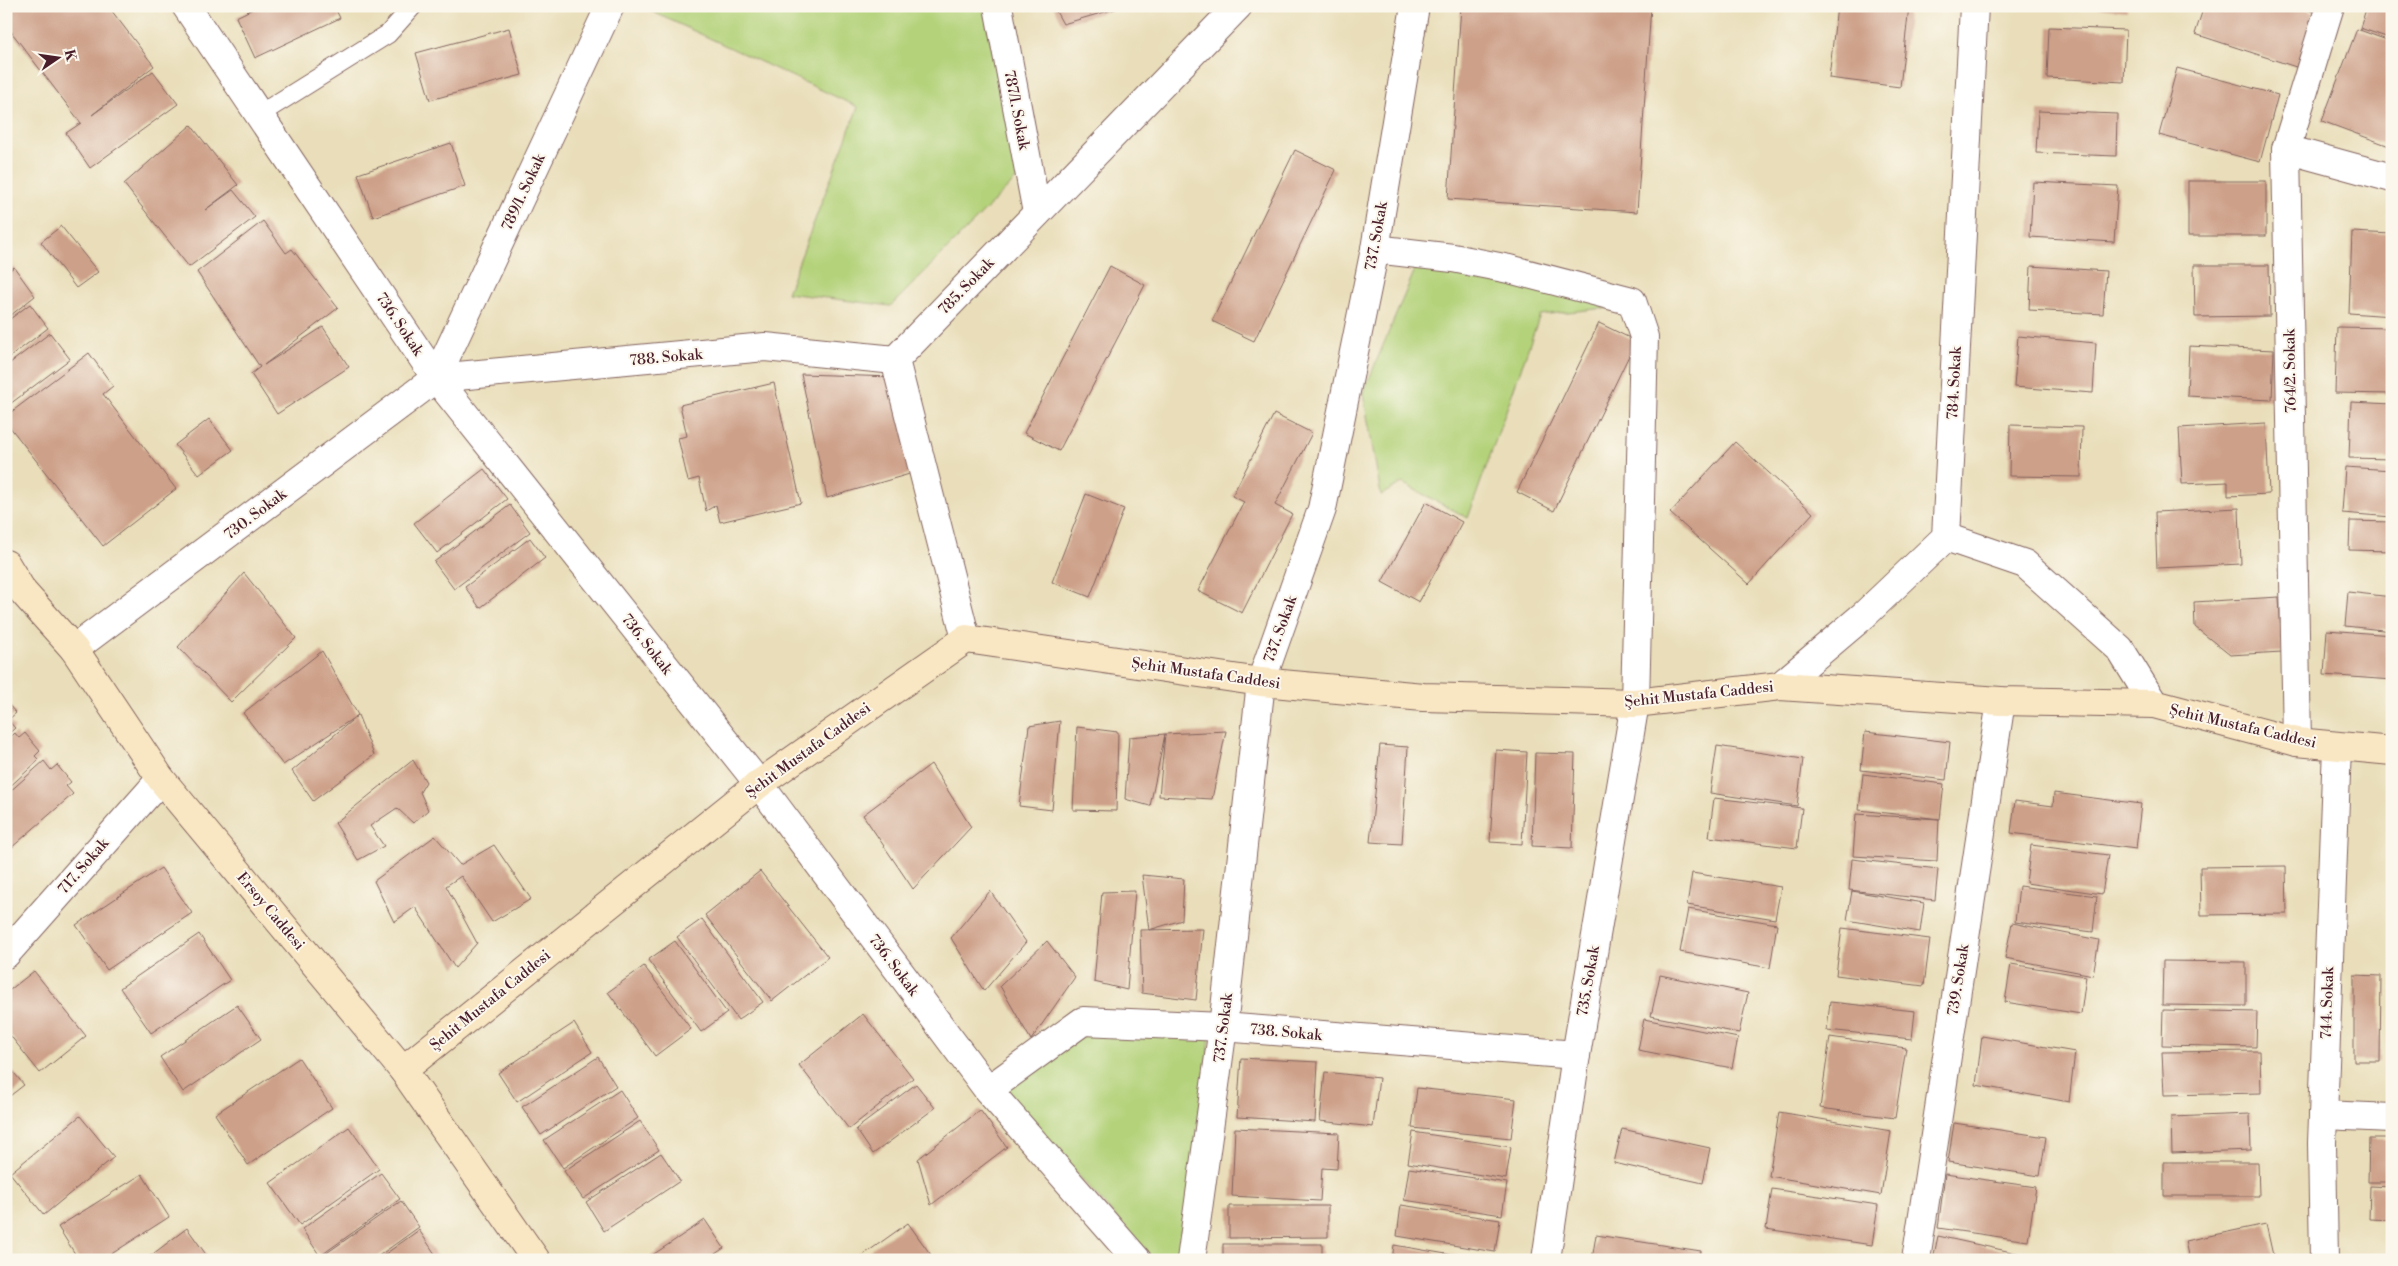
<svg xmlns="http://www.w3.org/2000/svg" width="2398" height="1266" font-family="'Libre Bodoni',serif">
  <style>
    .green { fill: #b3d279; stroke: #7e7852 }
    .building { fill: #cda089 }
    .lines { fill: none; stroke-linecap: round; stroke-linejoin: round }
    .lane-casing { stroke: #82625d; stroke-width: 20 }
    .street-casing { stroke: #82625d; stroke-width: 30 }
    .secondary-casing { stroke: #82625d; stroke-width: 30 }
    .lane { stroke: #fff; stroke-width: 18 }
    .street { stroke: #fff; stroke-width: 28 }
    .secondary { stroke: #f9e7c3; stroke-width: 28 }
    .labels { text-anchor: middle; stroke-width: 4; stroke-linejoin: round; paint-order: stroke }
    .street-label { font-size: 15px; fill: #4a1f2b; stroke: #fbf7ec }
  </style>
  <rect width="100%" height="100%" fill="#fbf7ec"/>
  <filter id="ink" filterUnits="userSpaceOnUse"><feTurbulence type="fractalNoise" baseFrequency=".02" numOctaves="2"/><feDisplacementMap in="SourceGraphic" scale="10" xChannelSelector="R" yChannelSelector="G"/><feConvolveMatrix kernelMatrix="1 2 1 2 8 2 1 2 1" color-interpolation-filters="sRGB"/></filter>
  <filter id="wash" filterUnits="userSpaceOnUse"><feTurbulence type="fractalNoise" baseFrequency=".0096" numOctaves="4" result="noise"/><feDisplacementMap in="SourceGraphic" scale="20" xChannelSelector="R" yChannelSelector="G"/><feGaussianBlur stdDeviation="1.12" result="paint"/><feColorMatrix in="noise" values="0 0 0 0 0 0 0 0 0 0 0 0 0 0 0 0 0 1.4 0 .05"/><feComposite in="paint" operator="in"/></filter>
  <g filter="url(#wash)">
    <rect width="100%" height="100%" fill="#e9deb9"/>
    <!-- green -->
    <g class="green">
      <polygon points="640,6 983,6 1019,176 891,306 787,293 858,107"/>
      <polygon points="1419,260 1624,306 1540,315 1468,518 1402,483 1381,495 1363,393"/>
      <polygon points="1088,1033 1210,1038 1179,1260 1154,1260 1003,1091"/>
    </g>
    <g id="blocks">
      <!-- building -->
      <g class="building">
        <polygon points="6,6 108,6 154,66 92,115 153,71 178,104 90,168 66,133 81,123 6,25"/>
        <polygon points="259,6 334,6 340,18 255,58 236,17"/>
        <polygon points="1053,6 1122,6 1122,7 1063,24"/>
        <polygon points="1461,6 1651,6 1637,212 1448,199"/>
        <polygon points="1837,6 1909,6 1900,87 1829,78"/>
        <polygon points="2078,6 2127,6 2127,11"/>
        <polygon points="2204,6 2298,6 2314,12 2296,67 2195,34"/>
        <polygon points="2367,6 2392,6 2392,39 2360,28"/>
        <polygon points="2049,27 2126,30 2124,82 2047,78"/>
        <polygon points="509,28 522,75 430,100 416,53"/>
        <polygon points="2357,29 2392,42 2392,147 2322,121"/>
        <polygon points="2177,68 2278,95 2260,162 2159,135"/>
        <polygon points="2038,111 2117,114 2116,156 2036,153"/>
        <polygon points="191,125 238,185 205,210 233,190 255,217 189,267 124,184"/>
        <polygon points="451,143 465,186 373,217 358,174"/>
        <polygon points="1295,150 1336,170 1254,341 1212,321"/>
        <rect x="2188" y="181" width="78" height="55"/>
        <polygon points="2033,182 2118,186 2114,242 2030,237"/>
        <polygon points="263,221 286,253 292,249 338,308 264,365 323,327 349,367 277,414 251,374 260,367 197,272"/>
        <polygon points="61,226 98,272 76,288 41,242"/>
        <polygon points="2352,232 2392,234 2392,316 2349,313"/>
        <polygon points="2194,265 2269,265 2270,316 2195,317"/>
        <polygon points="1110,266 1145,285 1059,451 1024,433"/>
        <polygon points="2031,266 2106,271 2103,314 2029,310"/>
        <polygon points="14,267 35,296 6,319 6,273"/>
        <polygon points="30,304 48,328 6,360 6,322"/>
        <polygon points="1599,323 1636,341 1554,511 1517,492"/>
        <polygon points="2337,327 2392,328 2392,394 2335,393"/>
        <polygon points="50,333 70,359 6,407 6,366"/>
        <polygon points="2018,336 2096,343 2093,393 2014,387"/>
        <polygon points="2189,346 2274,350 2272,400 2187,396"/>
        <polygon points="89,353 113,386 103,394 176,489 103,546 6,422 6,416"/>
        <polygon points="801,374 893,377 913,473 827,498"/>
        <polygon points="774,383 801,503 720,522 716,505 706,511 699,478 688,481 678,438 687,436 680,405"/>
        <polygon points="2351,402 2392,404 2392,459 2349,458"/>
        <polygon points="1274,414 1312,433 1275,505 1292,514 1242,613 1198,591 1244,502 1232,496"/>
        <polygon points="209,419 233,450 199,475 175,445"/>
        <polygon points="2266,423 2269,494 2228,496 2228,482 2182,484 2179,428"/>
        <polygon points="2010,425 2082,427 2081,477 2009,476"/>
        <polygon points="1735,442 1813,513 1749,584 1670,513"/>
        <polygon points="2345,467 2392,470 2392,517 2342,513"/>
        <polygon points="484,469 507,499 437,553 414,523"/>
        <polygon points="1086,494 1124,509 1090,597 1052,582"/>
        <polygon points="1426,502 1462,522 1419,602 1382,582"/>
        <polygon points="510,505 530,532 454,589 434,562"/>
        <polygon points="2239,508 2241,564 2157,568 2155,512"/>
        <polygon points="2350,521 2392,522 2392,551 2349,550"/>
        <polygon points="530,538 545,558 480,608 465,587"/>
        <polygon points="244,573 296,638 231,702 178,647"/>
        <polygon points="2348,592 2392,597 2392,631 2345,626"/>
        <polygon points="2279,597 2282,652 2230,655 2195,627 2194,602"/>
        <polygon points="2327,630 2392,635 2392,680 2324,675"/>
        <polygon points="322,651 358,715 374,755 313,801 292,771 358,715 283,765 243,713"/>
        <polygon points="6,702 16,713 8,720 15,728 6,736"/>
        <polygon points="1060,721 1052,810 1019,806 1029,726"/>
        <polygon points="1077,727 1118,732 1116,811 1073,810"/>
        <polygon points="1226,731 1212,799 1159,796 1165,734 1150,806 1125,799 1129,737 1165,734"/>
        <polygon points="1865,732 1950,742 1946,780 1861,770"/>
        <polygon points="15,733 19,738 25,733 40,751 35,756 39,760 6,790 6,741"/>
        <polygon points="1380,745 1408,747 1402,844 1370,842"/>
        <polygon points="1717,746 1803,759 1797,806 1710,793"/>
        <polygon points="1496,750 1527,752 1522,844 1490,842"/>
        <polygon points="1535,753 1575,754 1572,848 1532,846"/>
        <polygon points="413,760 426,782 420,792 428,810 413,823 397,808 370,826 384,846 358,860 335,823"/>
        <polygon points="44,761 51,770 57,765 71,782 66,786 73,794 10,849 6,844 6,795"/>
        <polygon points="931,764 971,827 913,889 863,815"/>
        <polygon points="1863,774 1944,784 1940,819 1859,810"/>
        <polygon points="2054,793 2141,804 2136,849 2011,833 2015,801 2053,806"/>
        <polygon points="1714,798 1802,808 1797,848 1709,837"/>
        <polygon points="1856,814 1939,819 1937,861 1853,856"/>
        <polygon points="435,836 460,865 494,845 531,899 492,922 461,876 446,886 477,943 455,968 415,907 394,922 374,881"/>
        <polygon points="2031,845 2108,855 2102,894 2026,883"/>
        <polygon points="1852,859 1938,869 1935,900 1849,890"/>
        <polygon points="2286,866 2287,914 2201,915 2200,867"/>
        <polygon points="161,868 192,913 107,970 76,925"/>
        <polygon points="760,871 828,957 772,1001 705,915"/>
        <polygon points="1692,873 1781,887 1775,919 1687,905"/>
        <polygon points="1142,875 1184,879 1182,920 1149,930"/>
        <polygon points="2019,886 2097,896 2093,932 2015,922"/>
        <polygon points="990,891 1026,942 984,991 951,938"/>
        <polygon points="1135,891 1127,990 1094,982 1102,892"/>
        <polygon points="1852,891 1924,903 1920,932 1847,920"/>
        <polygon points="1688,909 1777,924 1770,968 1680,952"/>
        <polygon points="702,919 763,1002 738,1020 677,937"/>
        <polygon points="2012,923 2099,940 2093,975 2005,958"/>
        <polygon points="1842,928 1930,939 1924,986 1836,975"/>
        <polygon points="1203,929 1196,1000 1142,993 1140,930"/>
        <polygon points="199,934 230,980 151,1033 120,988"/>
        <polygon points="675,941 727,1013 701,1032 648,960"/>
        <polygon points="1047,941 1075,977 1031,1040 1000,986"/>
        <polygon points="2163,961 2246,962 2246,1006 2162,1005"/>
        <polygon points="2011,964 2086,976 2081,1014 2005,1002"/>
        <polygon points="644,966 691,1029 655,1056 608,992"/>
        <polygon points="34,971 86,1036 40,1073 6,1030 6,993"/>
        <polygon points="1660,975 1748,993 1739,1033 1651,1016"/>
        <polygon points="2354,975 2381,976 2380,1061 2354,1061"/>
        <polygon points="1830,1002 1915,1011 1912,1039 1827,1030"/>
        <polygon points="237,1005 261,1039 183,1092 160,1057"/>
        <polygon points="2163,1010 2257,1012 2256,1047 2162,1045"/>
        <polygon points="863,1014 913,1078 849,1129 799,1065"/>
        <polygon points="1644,1019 1738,1038 1732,1068 1638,1050"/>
        <polygon points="574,1023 592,1052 517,1102 498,1073"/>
        <polygon points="1982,1036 2075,1052 2069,1102 1976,1085"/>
        <polygon points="1830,1037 1906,1048 1895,1118 1820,1108"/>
        <polygon points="2260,1051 2261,1093 2164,1095 2162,1052"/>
        <polygon points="598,1057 616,1086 541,1135 522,1107"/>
        <polygon points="299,1058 332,1108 248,1165 215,1114"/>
        <polygon points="1241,1058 1318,1062 1315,1122 1237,1117"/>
        <polygon points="6,1063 24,1085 6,1099"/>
        <polygon points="1325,1072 1379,1078 1373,1127 1320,1121"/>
        <polygon points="916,1084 935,1108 873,1154 856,1129"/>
        <polygon points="1417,1088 1516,1099 1511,1138 1412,1128"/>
        <polygon points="620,1090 638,1118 563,1168 544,1140"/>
        <polygon points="980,1110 1007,1147 931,1205 918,1159"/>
        <polygon points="1779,1112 1891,1131 1881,1195 1769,1176"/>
        <polygon points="2250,1114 2251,1150 2172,1153 2171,1117"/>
        <polygon points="80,1116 114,1157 44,1215 10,1173"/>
        <polygon points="640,1121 659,1150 583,1199 564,1171"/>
        <polygon points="1954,1123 2046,1137 2040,1176 1948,1162"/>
        <polygon points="349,1127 379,1169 300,1225 270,1183"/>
        <polygon points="1235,1128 1339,1133 1337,1169 1322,1168 1320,1201 1232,1196"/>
        <polygon points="1622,1129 1710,1148 1703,1183 1614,1163"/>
        <polygon points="1413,1132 1511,1147 1506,1179 1408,1163"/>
        <polygon points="2369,1138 2392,1138 2392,1182 2368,1182"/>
        <polygon points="661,1153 680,1181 604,1231 586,1202"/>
        <polygon points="2164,1162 2258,1162 2259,1196 2164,1196"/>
        <polygon points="1409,1168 1507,1183 1502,1215 1404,1200"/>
        <polygon points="381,1173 400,1199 320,1256 302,1229"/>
        <polygon points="142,1174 169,1217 102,1260 79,1260 58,1227"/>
        <polygon points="1945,1174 2036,1187 2028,1241 1938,1228"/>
        <polygon points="2370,1186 2392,1187 2392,1220 2369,1219"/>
        <polygon points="1772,1189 1878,1205 1872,1245 1766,1229"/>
        <polygon points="401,1201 419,1227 373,1260 323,1260 321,1257"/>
        <polygon points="1401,1205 1500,1220 1495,1252 1397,1236"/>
        <polygon points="1229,1206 1328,1206 1328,1237 1229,1238"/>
        <polygon points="705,1220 724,1248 706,1260 645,1260"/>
        <polygon points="908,1223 931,1255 924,1260 856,1260"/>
        <polygon points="2266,1224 2274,1260 2189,1260 2185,1241"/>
        <polygon points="187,1228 210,1260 145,1260"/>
        <polygon points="419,1230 437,1257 433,1260 377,1260"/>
        <polygon points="1596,1235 1701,1251 1700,1260 1592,1260"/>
        <polygon points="1938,1236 2030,1256 2029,1260 1933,1260"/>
        <rect x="1223" y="1244" width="99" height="16"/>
        <polygon points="1394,1245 1475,1259 1475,1260 1392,1260"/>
      </g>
    </g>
  </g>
  <g filter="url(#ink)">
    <use href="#blocks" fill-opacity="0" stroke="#82625d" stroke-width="1"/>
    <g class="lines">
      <!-- lane casing -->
      <g class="lane-casing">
        <polyline id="lane" points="260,114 388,34 413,6"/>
      </g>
      <!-- street casing -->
      <g class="street-casing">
        <g id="street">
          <polyline points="186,6 436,378 759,784 988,1090 1137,1260"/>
          <polyline points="998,6 1037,213"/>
          <polyline points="2286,149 2392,178"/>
          <polyline points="1375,249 1453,258 1509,269 1632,301 1644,337 1635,703 1576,1055 1546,1260"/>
          <polyline points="436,378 765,347 895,360"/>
          <polyline points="1946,537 2025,564 2120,649 2154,704"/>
          <polyline points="966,639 895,360 1238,6"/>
          <polyline points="74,649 436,378 610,6"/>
          <polyline points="1780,686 1864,615 1946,537 1974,6"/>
          <polyline points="2297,742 2286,149 2330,6"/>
          <polyline points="6,954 161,779"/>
          <polyline points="988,1090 1083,1021 1223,1027 1576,1055"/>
          <polyline points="2323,1115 2392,1118"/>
          <polyline points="1191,1260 1223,1027 1261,682 1322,509 1375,249 1415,6"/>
          <polyline points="1916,1260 2001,701"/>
          <polyline points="2324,1260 2322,1143 2337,747"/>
        </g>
      </g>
      <!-- secondary casing -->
      <g class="secondary-casing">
        <g id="secondary">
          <polyline points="6,564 23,592 74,649 161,779 403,1070 536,1260"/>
          <polyline points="403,1070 759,784 966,639 1261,682 1423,697 1635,703 1780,686 2001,701 2154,704 2297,742 2392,751"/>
        </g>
      </g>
      <!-- lane -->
      <use href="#lane" class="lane"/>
      <!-- street -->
      <use href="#street" class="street"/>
      <!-- secondary -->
      <use href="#secondary" class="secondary"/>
    </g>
  </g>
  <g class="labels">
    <!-- street labels -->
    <g class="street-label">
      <text transform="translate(1017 110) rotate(79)" y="5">787/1. Sokak</text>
      <text transform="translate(523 192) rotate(-65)" y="5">789/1. Sokak</text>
      <text transform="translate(1376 236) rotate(-80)" y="5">737. Sokak</text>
      <text transform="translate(966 286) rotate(-46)" y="5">785. Sokak</text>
      <text transform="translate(400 324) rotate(56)" y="5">736. Sokak</text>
      <text transform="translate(666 357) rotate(-5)" y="5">788. Sokak</text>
      <text transform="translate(2290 371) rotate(-91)" y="5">764/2. Sokak</text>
      <text transform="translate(1954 383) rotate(-87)" y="5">784. Sokak</text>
      <text transform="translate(255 514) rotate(-37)" y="5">730. Sokak</text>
      <text transform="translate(1280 629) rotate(-70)" y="5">737. Sokak</text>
      <text transform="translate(647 644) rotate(52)" y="5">736. Sokak</text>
      <text transform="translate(1206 673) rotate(8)" y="5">Şehit Mustafa Caddesi</text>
      <text transform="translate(1699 694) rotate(-6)" y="5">Şehit Mustafa Caddesi</text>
      <text transform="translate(2243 726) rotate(13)" y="5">Şehit Mustafa Caddesi</text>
      <text transform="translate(808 750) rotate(-36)" y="5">Şehit Mustafa Caddesi</text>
      <text transform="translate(83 866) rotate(-49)" y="5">717. Sokak</text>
      <text transform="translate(271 911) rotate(50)" y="5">Ersoy Caddesi</text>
      <text transform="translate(894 965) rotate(53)" y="5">736. Sokak</text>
      <text transform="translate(1958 980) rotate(-81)" y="5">739. Sokak</text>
      <text transform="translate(1588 981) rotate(-80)" y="5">735. Sokak</text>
      <text transform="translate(490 1000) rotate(-39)" y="5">Şehit Mustafa Caddesi</text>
      <text transform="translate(2327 1003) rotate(-88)" y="5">744. Sokak</text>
      <text transform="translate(1223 1028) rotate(-83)" y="5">737. Sokak</text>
      <text transform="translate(1286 1032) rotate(5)" y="5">738. Sokak</text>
    </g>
  </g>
  <!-- margin -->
  <rect width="2398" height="1266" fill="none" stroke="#fbf7ec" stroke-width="25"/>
  <!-- north arrow -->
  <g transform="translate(58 58) rotate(77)" stroke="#fbf7ec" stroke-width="4" paint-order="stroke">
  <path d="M0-4L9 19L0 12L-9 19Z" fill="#4a1f2b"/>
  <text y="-8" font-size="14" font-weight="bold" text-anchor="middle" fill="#4a1f2b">K</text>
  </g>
</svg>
